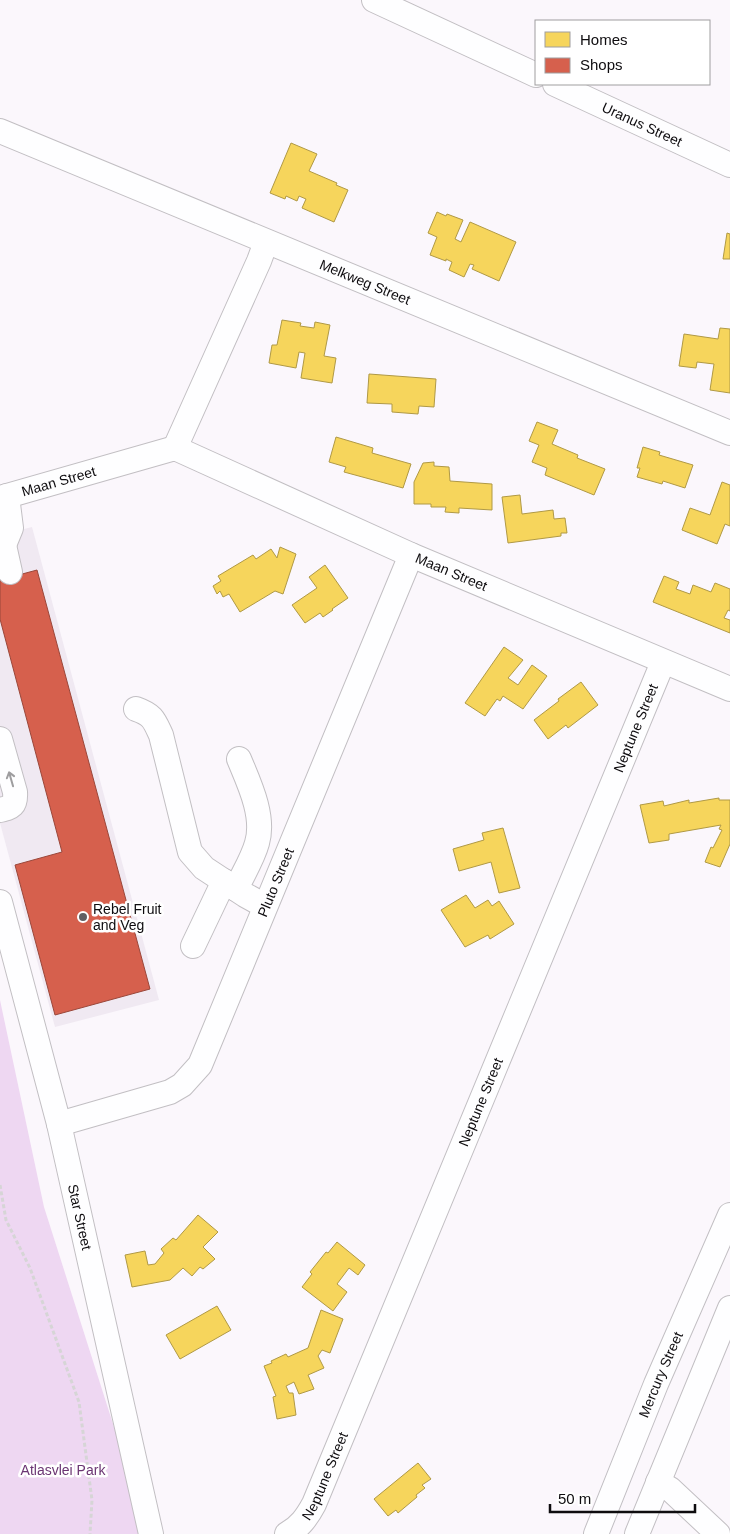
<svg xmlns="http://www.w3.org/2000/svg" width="730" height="1534" font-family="Arial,sans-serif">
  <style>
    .built { fill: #f0e9f2 }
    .green { fill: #eed7f2 }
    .homes { fill: #f6d55c; stroke: #b09945 }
    .shops { fill: #d6604d; stroke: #9a473a }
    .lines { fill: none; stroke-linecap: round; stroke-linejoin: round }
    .minor-casing { stroke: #c2bfc3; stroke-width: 26 }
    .path { stroke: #d6d5d6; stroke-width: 3; stroke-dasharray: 4 2.5; stroke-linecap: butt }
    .minor { stroke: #fefeff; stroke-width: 24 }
    .oneway { stroke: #9e9d9f }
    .poi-dot { fill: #615e62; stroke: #fff; stroke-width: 2 }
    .labels { text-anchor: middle; stroke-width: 5; stroke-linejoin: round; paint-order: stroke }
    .street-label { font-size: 14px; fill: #0e0c0f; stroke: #fff }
    .poi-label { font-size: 14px; fill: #0e0c0f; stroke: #fff; text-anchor: start }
    .park-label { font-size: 14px; fill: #6b3573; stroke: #fff }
  </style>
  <rect width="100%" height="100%" fill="#fbf7fc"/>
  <!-- built -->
  <polygon class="built" points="32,527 159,1000 55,1027 0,823 0,535"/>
  <!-- green -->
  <polygon class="green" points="0,1000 44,1207 148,1534 0,1534"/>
  <!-- homes -->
  <g class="homes">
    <polygon points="291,143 317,154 309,171 337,183 336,185 348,190 334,222 302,208 306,199 299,196 297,201 286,196 285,199 270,193"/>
    <polygon points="437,212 446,216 447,214 463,220 455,239 461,242 470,222 516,242 499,281 472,269 474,265 470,264 464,277 449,270 452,262 446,259 446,261 430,255 437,237 428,233"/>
    <polygon points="727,233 730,234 730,259 723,259"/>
    <polygon points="282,320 301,323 300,326 314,328 315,322 330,325 324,356 336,358 332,383 301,378 305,353 299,352 296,368 269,363 272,345 277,345"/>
    <polygon points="720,328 730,329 730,393 710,390 714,364 697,362 696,368 679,366 684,334 718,339"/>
    <polygon points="369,374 436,379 434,407 419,406 418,414 392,412 392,404 367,403"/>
    <polygon points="537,422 558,430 552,444 578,455 577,458 605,469 594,495 545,475 547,468 532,462 539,445 529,441"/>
    <polygon points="336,437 373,448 372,453 411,464 403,488 344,472 346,467 329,462"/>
    <polygon points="643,447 660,452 659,455 693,465 685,488 663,481 662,484 637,477 640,468 637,468"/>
    <polygon points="434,462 434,466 449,467 450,481 492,484 492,510 459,508 459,513 445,512 446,507 431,507 431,504 414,504 414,482 423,463"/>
    <polygon points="722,482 730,485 730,526 725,524 717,544 682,530 690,508 710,515"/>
    <polygon points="520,495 522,514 553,510 554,519 565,518 567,533 561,533 561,536 508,543 502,497"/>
    <polygon points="280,547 296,554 283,594 275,591 240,612 229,594 223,597 220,591 217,594 213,586 221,581 218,576 253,555 256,559 271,549 277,558"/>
    <polygon points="325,565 348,598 332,609 333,610 323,617 320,613 305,623 292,605 317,588 309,577"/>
    <polygon points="664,576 679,582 676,589 690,594 693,585 711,592 715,583 730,589 730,611 728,610 724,618 730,620 730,633 653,602"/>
    <polygon points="504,647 523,660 508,678 518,685 532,665 547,676 523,709 503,696 500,701 497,699 485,716 465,703"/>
    <polygon points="581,682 598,705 568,728 566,725 548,739 534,720 559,701 558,699"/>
    <polygon points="719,798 719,800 730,800 730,844 720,867 705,862 711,847 713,848 722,830 719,829 721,825 669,834 669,840 649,843 640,805 663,801 664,806 689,800 689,803"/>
    <polygon points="503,828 520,888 499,893 491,862 459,871 453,849 484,840 482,833"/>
    <polygon points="466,895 475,908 488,900 492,906 499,901 514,924 490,939 488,935 465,947 441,910"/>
    <polygon points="198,1215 218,1232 203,1247 215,1259 203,1269 200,1267 192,1276 183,1268 170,1280 132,1287 125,1255 145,1251 148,1265 155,1264 164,1253 161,1249 173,1238 176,1240"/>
    <polygon points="337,1242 365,1265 358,1275 349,1268 337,1284 347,1292 333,1311 302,1287 312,1274 310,1272 326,1252 328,1253"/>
    <polygon points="217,1306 231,1330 180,1359 166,1335"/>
    <polygon points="321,1310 343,1319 330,1353 322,1350 318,1356 324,1368 308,1375 314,1389 299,1394 294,1382 286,1386 289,1393 293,1393 296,1415 277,1419 273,1397 276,1396 264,1366 272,1363 271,1361 286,1354 288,1357 308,1348"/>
    <polygon points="418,1463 431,1479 422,1485 425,1488 416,1495 417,1497 398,1513 396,1510 388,1516 374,1499"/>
  </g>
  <!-- shops -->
  <polygon class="shops" points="37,570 150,989 55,1015 15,865 62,852 0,619 0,580"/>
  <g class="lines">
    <!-- minor casing -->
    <g class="minor-casing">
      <g id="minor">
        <polyline points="374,0 536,75"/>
        <path id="s1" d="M555 84 730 165"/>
        <path id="s2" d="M0 131 730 433"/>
        <polyline points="175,448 259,261 266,242"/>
        <path id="s3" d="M0 498 175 448 411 555 730 689"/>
        <polyline points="4,545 10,572"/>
        <polyline points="0,546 4,545 11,528 7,496"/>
        <path d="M136 709C153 715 154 720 161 735L190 852 204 868 245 895 265 906"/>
        <path d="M0 739 15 792C16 806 12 807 0 810"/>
        <path d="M236 889C243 874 253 858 257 843 265 816 249 783 239 759"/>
        <path id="s4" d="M0 902 59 1124 151 1534"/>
        <polyline points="193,946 224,881"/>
        <path id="s5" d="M59 1124 170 1092 182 1085 200 1065 411 555"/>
        <polyline points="658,1482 670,1489 718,1534"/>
        <path id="s6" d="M287 1534C300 1527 307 1517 314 1504L663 662"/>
        <path id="s7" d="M596 1534 656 1384 730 1215"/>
        <polyline points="637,1534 730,1308"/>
      </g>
    </g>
    <!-- path -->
    <polyline class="path" points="0,1185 6,1220 30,1268 79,1402 92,1500 90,1534"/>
    <!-- minor -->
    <use href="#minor" class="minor"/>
  </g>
  <!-- one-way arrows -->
  <defs><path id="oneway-shaft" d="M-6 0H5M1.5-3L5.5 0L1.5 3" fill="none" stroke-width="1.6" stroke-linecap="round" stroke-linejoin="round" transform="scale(1.25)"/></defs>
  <use class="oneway" href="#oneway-shaft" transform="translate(11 779) rotate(-106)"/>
  <!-- markers -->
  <circle class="poi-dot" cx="83" cy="917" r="5"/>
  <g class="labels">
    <!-- street labels -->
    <g class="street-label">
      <text dy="5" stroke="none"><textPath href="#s1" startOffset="96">Uranus Street</textPath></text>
      <text dy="5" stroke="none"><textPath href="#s2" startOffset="395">Melkweg Street</textPath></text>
      <text dy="5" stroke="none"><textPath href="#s3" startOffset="61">Maan Street</textPath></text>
      <text dy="5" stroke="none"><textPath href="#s3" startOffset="485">Maan Street</textPath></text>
      <text dy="5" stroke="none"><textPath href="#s6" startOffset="881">Neptune Street</textPath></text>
      <text dy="5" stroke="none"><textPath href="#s5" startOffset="354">Pluto Street</textPath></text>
      <text dy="5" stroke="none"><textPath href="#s6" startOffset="476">Neptune Street</textPath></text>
      <text dy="5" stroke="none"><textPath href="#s4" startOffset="325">Star Street</textPath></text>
      <text dy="5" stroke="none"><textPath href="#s7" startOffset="172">Mercury Street</textPath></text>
      <text dy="5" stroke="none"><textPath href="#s6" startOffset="71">Neptune Street</textPath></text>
    </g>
    <!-- poi labels -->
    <g class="poi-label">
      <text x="93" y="914">Rebel Fruit<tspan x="93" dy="16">and Veg</tspan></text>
    </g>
    <!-- park labels -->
    <g class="park-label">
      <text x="63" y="1475">Atlasvlei Park</text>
    </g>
  </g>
  <!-- legend -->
  <rect x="535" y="20" width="175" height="65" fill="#ffffff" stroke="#9f9e9f"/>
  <rect x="545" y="32" width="25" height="15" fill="#f6d55c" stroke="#9f9e9f"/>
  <text x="580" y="45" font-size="15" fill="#0e0c0f">Homes</text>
  <rect x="545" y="58" width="25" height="15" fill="#d6604d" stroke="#9f9e9f"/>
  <text x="580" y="70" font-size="15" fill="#0e0c0f">Shops</text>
  <!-- scale -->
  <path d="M550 1504v8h145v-8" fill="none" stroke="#0e0c0f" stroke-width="2.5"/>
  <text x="558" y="1504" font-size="15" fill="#0e0c0f" stroke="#ffffff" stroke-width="4" paint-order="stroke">50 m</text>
</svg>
